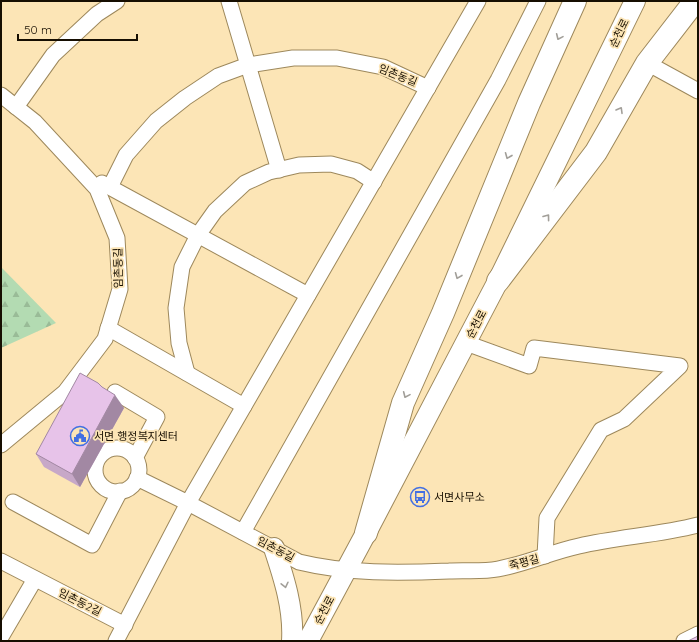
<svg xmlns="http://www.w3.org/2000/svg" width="699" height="642" font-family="Quicksand,'Noto Sans KR',sans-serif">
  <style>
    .forest { fill: url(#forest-firs) }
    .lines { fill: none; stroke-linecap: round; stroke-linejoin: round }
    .minor-casing { stroke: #9d885c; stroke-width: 17 }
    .major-casing { stroke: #9d885c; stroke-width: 22 }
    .highway-casing { stroke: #9d885c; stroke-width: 24 }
    .minor { stroke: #fff; stroke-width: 15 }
    .major { stroke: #fff; stroke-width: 20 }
    .highway { stroke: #fff; stroke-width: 22 }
    .wall { fill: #c7a8c8 }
    .shaded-wall { fill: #a288a3 }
    .building { fill: #e7c3e9; stroke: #a288a3 }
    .oneway { stroke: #a29f99 }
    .labels { text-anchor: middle; stroke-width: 3.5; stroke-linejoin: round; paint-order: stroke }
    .street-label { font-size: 11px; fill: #160e01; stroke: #fce5b6 }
    .poi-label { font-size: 11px; fill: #160e01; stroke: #fce5b6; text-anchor: start }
  </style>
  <defs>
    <pattern id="forest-firs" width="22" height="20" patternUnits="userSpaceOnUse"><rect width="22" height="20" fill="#b3dbb2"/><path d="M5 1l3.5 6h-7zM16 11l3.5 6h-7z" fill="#99bb97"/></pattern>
  </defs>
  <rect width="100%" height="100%" fill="#fce5b6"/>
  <!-- forest -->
  <polygon class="forest" points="1,267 56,323 1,348"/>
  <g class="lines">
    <!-- minor casing -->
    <g class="minor-casing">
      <g id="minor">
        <polyline points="229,1 279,170"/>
        <path d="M478 1 188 503 299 562C348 574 399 573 449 571 465 570 482 572 498 569 526 564 551 552 579 546 618 537 659 535 698 525"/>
        <polyline points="647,63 698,91"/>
        <polyline points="1,95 35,122 97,189 117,238 120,289 105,339 65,392 1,445"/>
        <polyline points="16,107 53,55 97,14 117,1"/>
        <polyline points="102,183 308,295"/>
        <polyline points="110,187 126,155 156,121 185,98 218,76 248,65 293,58 337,58 383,67 428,88"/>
        <polyline points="108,328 244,406"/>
        <polyline points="466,343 529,366 534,348 680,366 624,419 601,430 547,518 545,556"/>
        <polyline points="187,373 179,343 176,308 182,267 198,235 215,211 245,183 269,172 299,165 331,164 357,171 374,182"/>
        <polyline points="115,392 157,417 135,458"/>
        <circle cx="117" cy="470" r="22"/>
        <polyline points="13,502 92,545 120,491"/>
        <polyline points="243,532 498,80 538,1"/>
        <polyline points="1,561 125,625"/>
        <polyline points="1,637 35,579"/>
        <polyline points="116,641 188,503 137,478"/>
        <polyline points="684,641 698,634"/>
      </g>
    </g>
    <!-- major casing -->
    <g class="major-casing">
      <g id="major">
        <path d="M274 548C284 578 294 609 292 641"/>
        <polyline points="308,641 366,533 498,281 635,1"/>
      </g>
    </g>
    <!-- highway casing -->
    <g class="highway-casing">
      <g id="highway">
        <polyline points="498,281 596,152 647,63 695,1"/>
        <polyline points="366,533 403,403 443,313 529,103 575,1"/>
      </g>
    </g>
    <!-- minor -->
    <use href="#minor" class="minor"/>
    <!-- major -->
    <use href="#major" class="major"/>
    <!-- highway -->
    <use href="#highway" class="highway"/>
  </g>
  <!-- wall -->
  <polygon class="wall" points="102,387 124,408 80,487 44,467 36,454"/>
  <!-- shaded-wall -->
  <polygon class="shaded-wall" points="115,395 124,408 80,487 72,474"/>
  <!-- building -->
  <g class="building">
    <polygon points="80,373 98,383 102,387 115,395 72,474 36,454"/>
    <polygon points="698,636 698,641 688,641"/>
  </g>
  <!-- one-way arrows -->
  <defs><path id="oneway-chevron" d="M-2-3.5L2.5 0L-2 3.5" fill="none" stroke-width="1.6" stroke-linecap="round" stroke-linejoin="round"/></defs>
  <g class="oneway">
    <use href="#oneway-chevron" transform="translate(559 37) rotate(114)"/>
    <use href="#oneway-chevron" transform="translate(620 110) rotate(-60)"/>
    <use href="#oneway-chevron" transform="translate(508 156) rotate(112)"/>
    <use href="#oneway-chevron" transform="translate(547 217) rotate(-53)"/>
    <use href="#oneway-chevron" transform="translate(458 276) rotate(112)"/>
    <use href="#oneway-chevron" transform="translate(406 395) rotate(114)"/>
    <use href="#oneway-chevron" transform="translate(285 585) rotate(77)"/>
  </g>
  <!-- icons -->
  <defs>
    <g id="civic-ring" transform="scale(1)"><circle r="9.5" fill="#fce5b6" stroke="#4370e2" stroke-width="1.5"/><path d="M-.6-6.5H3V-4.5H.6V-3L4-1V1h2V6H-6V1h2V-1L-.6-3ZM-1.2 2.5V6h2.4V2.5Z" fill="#4370e2"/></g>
    <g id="bus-ring" transform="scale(1)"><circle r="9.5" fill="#fce5b6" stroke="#4370e2" stroke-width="1.5"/><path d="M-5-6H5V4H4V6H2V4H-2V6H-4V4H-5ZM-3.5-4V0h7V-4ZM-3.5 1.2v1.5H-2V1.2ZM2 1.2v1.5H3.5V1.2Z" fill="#4370e2"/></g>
  </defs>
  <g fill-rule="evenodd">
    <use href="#civic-ring" x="80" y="436"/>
    <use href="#bus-ring" x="420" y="497"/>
  </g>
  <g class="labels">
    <!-- street labels -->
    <g class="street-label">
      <text transform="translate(619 33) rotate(-64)" y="4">순천로</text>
      <text transform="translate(398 75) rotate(22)" y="4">임촌동길</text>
      <text transform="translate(118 268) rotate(-91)" y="4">임촌동길</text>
      <text transform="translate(476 324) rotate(-62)" y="4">순천로</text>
      <text transform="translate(276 549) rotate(28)" y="4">임촌동길</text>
      <text transform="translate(524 562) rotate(-15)" y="4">죽평길</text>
      <text transform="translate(80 602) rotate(27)" y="4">임촌동2길</text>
      <text transform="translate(324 610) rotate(-62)" y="4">순천로</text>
    </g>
    <!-- poi labels -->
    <g class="poi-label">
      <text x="94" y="440">서면 행정복지센터</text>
      <text x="434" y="501">서면사무소</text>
    </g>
  </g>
  <!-- border -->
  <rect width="699" height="642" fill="none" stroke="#160e01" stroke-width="4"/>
  <!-- scale -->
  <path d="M18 34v6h119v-6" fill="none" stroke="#160e01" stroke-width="2"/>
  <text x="24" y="34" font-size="12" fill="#160e01" stroke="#fce5b6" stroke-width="3" paint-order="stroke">50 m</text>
</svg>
